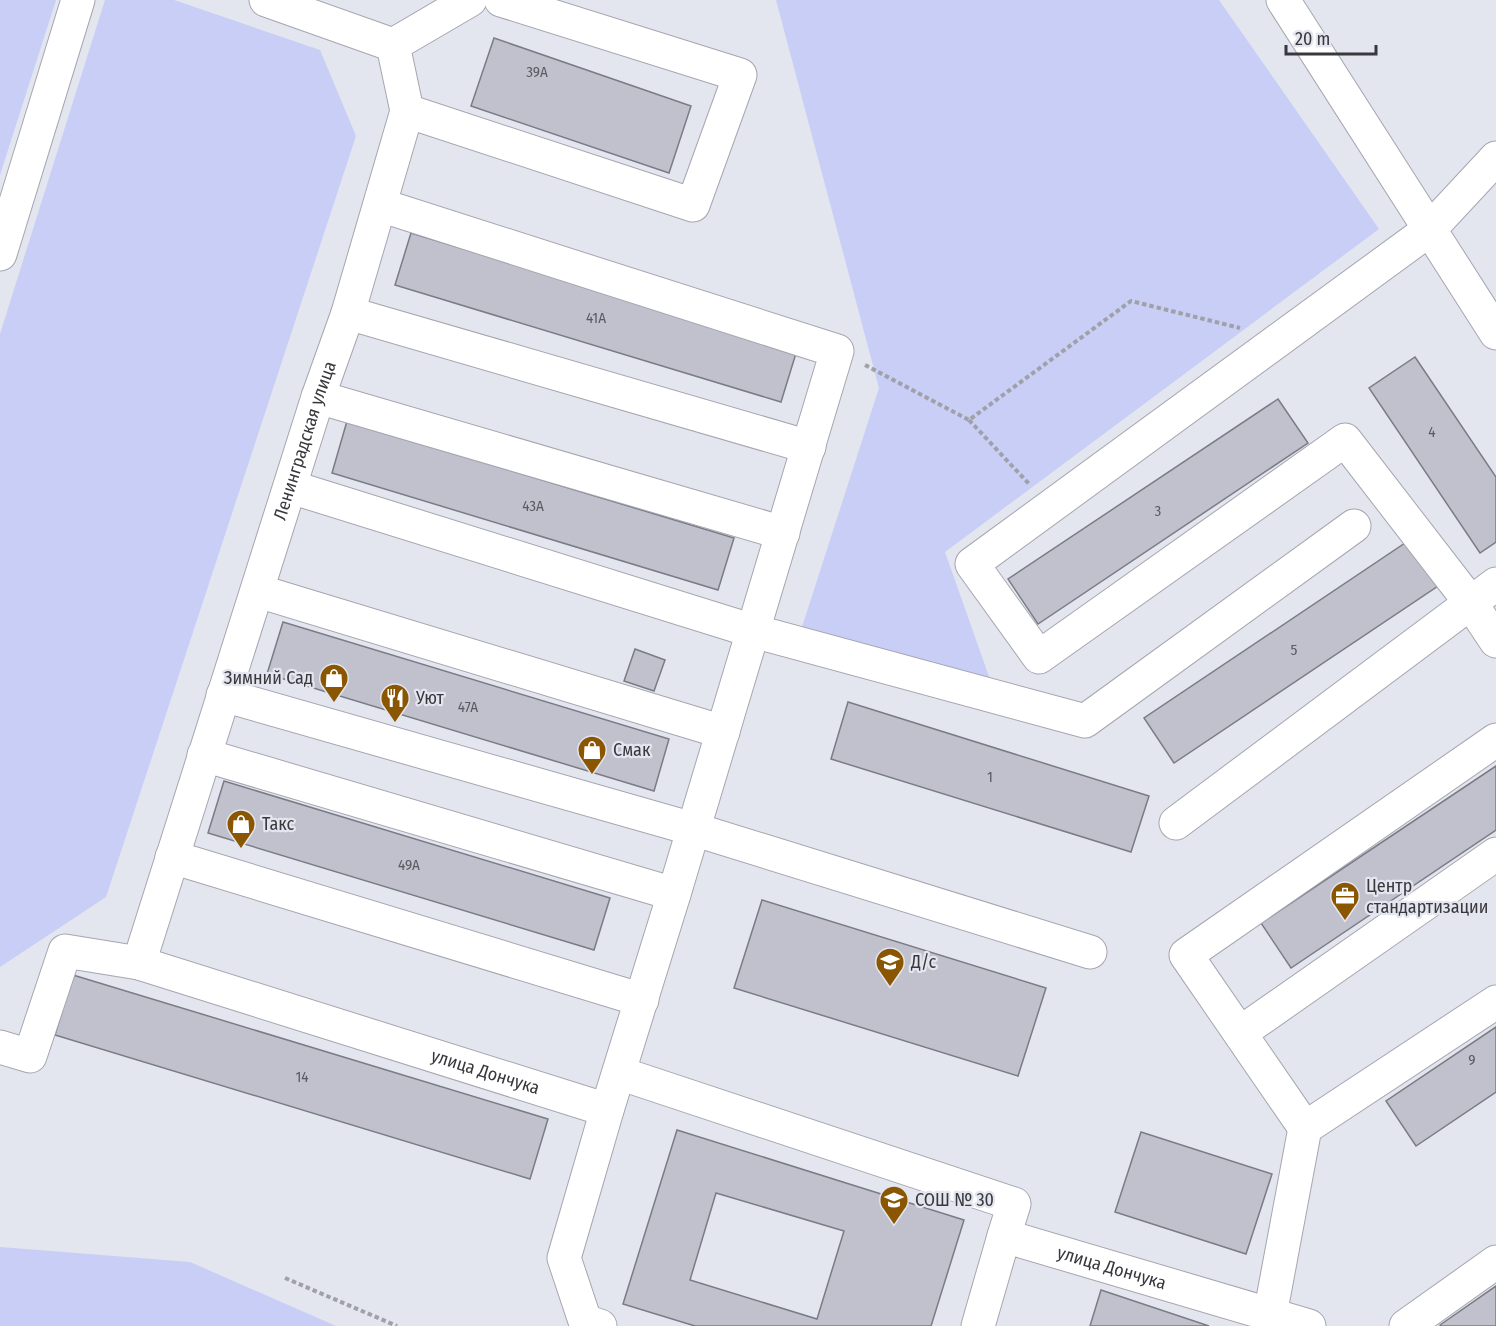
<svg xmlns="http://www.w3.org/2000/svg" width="1496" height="1326" font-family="'Fira Sans Condensed',sans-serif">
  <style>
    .green { fill: #c8cef6 }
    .building { fill: #c0c1cc; stroke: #7a7c85; stroke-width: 1.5; fill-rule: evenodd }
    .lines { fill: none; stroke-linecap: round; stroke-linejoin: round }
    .minor-casing { stroke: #a5a6b0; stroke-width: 35 }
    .path { stroke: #9fa0a8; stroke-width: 4; stroke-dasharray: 4.5 3; stroke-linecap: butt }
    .minor { stroke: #fff; stroke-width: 33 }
    .labels { text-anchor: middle; stroke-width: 4.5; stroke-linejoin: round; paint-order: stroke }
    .number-label { font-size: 15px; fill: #5a5a61 }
    .street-label { font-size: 18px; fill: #38383d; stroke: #e3e5ef }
    .poi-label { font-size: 18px; fill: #38383d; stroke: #e3e5ef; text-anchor: start }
  </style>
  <rect width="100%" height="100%" fill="#e3e5ef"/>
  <!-- green -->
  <g class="green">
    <polygon points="0,0 56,0 0,175"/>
    <polygon points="105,0 174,0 320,50 356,136 106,897 0,967 0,334"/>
    <polygon points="776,0 1219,0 1379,229 945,552 993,688 802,627 879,388"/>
    <polygon points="0,1247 190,1262 336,1326 0,1326"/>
  </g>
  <!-- building -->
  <g class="building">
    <polygon points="494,38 691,106 669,173 471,106"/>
    <polygon points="411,233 797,350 781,402 395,285"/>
    <polygon points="1415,357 1496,477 1496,542 1480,553 1369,388"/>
    <polygon points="1278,399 1308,443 1038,624 1008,579"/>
    <polygon points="347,421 734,538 718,590 332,473"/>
    <polygon points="1414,537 1444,582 1174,763 1144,718"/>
    <polygon points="283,622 669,739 654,791 267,674"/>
    <polygon points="635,649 665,660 654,691 624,681"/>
    <polygon points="848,702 1149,796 1131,852 831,759"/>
    <polygon points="1496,766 1496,830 1291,968 1261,923"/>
    <polygon points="224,781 610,898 594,950 208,833"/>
    <polygon points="762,900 1046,988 1018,1076 734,988"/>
    <polygon points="73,975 548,1119 530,1179 55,1035"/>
    <polygon points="1496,1027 1496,1092 1416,1146 1386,1101"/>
    <path d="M677 1130 964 1220 931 1326H695L623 1304ZM716 1193 844 1231 817 1319 690 1280Z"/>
    <polygon points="1141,1132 1272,1174 1246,1254 1115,1212"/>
    <polygon points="1496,1286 1496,1326 1441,1326 1440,1325"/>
    <polygon points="1101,1290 1209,1326 1090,1326"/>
  </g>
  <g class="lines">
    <!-- minor casing -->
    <g class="minor-casing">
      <g id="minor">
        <polyline points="1283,0 1496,333"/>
        <polyline points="393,45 470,0"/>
        <polyline points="407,111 693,205 740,75 501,0"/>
        <polyline points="1496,158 1429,230 972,564 1039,657 1345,440 1470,602 1496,641"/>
        <polyline points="380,205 837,351 674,894 607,1110 564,1258 585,1321 600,1326"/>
        <polyline points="0,254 78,0"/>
        <polyline points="348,313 809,447"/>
        <polyline points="318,397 783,533"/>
        <polyline points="291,487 753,631 1085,721 1354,526"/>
        <polyline points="258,591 723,732"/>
        <polyline points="223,695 693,829 1090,952"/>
        <polyline points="204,755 674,894"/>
        <polyline points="1176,823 1496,584"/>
        <polyline points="172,857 642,1000"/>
        <path id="s1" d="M139 963 318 397 348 313 407 111 393 45 266 0"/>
        <polyline points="1240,1033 1496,854"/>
        <path id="s2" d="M0 1047 30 1056 65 951 139 963 607 1110"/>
        <polyline points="619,1073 1014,1204 1004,1236"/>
        <polyline points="1305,1128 1186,955 1496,740"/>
        <polyline points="1270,1315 1305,1128 1496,1002"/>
        <path id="s3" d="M978 1326 1004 1236 1309 1326"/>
        <polyline points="1406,1326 1496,1262"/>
      </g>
    </g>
    <!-- path -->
    <g class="path">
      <polyline points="865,365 969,420 1131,301 1240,328"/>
      <polyline points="969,420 1030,485"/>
      <polyline points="285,1278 397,1326"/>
    </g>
    <!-- minor -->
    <use href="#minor" class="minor"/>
  </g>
  <!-- icons -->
  <defs>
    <g id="shop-pin" transform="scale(1.5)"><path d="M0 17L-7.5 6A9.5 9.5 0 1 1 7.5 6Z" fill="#8a5601" stroke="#e3e5ef"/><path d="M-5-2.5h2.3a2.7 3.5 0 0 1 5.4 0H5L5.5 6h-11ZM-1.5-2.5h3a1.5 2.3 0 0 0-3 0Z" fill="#fff"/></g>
    <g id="restaurant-pin" transform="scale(1.5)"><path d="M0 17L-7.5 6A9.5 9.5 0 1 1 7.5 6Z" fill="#8a5601" stroke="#e3e5ef"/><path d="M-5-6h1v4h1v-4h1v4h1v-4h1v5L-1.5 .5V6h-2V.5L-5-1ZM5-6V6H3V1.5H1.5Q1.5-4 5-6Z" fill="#fff"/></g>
    <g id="office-pin" transform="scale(1.5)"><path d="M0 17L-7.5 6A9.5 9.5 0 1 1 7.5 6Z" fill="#8a5601" stroke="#e3e5ef"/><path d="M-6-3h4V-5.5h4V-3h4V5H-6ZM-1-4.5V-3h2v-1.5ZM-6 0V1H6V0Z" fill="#fff"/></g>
    <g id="school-pin" transform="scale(1.5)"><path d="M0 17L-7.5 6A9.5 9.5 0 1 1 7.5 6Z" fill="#8a5601" stroke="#e3e5ef"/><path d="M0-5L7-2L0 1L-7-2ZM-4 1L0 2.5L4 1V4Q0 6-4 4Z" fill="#fff"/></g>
  </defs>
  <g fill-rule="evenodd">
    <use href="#shop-pin" x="334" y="678"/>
    <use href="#restaurant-pin" x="395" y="698"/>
    <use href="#shop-pin" x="592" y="750"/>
    <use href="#shop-pin" x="241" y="824"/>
    <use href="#office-pin" x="1345" y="896"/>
    <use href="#school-pin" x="890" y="962"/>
    <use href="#school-pin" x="894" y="1200"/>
  </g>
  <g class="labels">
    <!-- number labels -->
    <g class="number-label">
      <text x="537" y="77">39А</text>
      <text x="596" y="323">41А</text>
      <text x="1432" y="437">4</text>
      <text x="533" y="511">43А</text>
      <text x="1158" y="516">3</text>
      <text x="1294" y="655">5</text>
      <text x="468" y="712">47А</text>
      <text x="990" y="782">1</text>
      <text x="409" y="870">49А</text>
      <text x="1472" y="1065">9</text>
      <text x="302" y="1082">14</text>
    </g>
    <!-- street labels -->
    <g class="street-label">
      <text dy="6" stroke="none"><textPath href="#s1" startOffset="548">Ленинградская улица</textPath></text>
      <text dy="6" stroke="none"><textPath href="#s2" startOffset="580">улица Дончука</textPath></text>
      <text dy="6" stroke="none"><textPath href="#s3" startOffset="206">улица Дончука</textPath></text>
    </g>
    <!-- poi labels -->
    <g class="poi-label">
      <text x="313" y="684" text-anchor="end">Зимний Сад</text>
      <text x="416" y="704">Уют</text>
      <text x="613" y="756">Смак</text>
      <text x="262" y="830">Такс</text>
      <text x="1366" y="892">Центр<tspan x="1366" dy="21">стандартизации</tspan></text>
      <text x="911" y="968">Д/с</text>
      <text x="915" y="1206">СОШ № 30</text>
    </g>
  </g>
  <!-- scale -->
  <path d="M1286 45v9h90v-9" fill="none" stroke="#38383d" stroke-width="3"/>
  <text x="1295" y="45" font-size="18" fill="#38383d" stroke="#e3e5ef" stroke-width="4.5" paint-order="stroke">20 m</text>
</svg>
